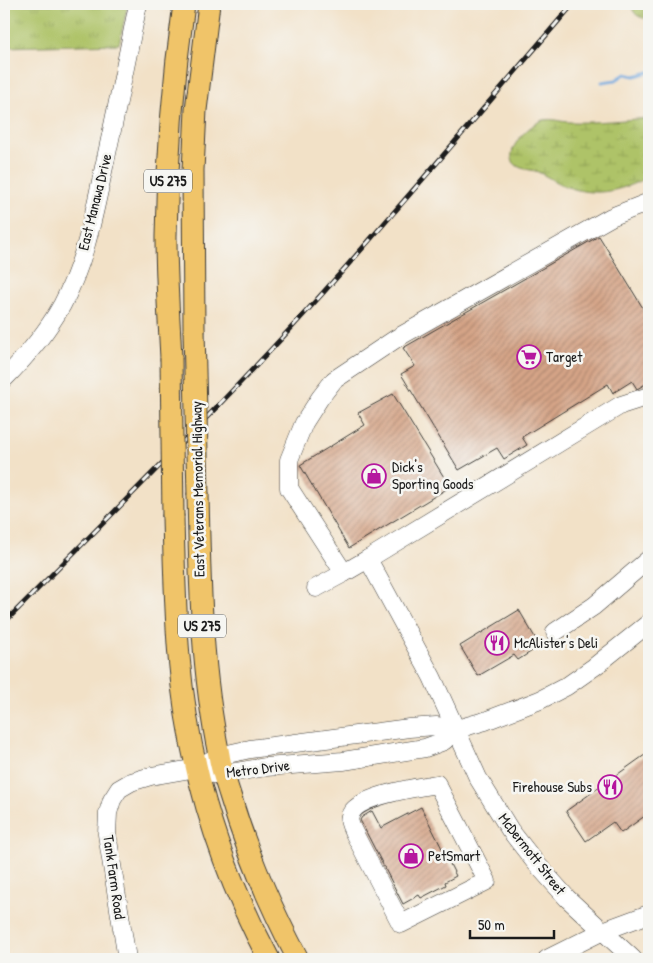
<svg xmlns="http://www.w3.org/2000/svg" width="653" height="963" font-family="'Patrick Hand',sans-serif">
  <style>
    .grass { fill: url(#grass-tufts); stroke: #657042 }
    .wetland { fill: url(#wetland-marsh); stroke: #657042 }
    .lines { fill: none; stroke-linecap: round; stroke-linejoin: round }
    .stream { stroke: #6ca3da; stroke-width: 3 }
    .building { fill: url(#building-hatch) }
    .minor-casing { stroke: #3c3a36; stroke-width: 19 }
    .major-casing { stroke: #3c3a36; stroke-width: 23 }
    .minor { stroke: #fff; stroke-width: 18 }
    .major { stroke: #f0c469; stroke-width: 21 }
    .rail-casing { stroke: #1c1c1c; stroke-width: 5 }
    .rail { stroke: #f6f6f2; stroke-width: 3; stroke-dasharray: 9; stroke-linecap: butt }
    .major-bridge-casing { stroke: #3c3a36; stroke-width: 23; stroke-linecap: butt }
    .major-bridge { stroke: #f0c469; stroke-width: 21 }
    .labels { text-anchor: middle; stroke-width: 5; stroke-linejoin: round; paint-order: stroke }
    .shield { fill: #f6f6f2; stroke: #5d5d5c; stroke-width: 1 }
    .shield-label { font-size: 14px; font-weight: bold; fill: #1c1c1c }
    .street-label { font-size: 15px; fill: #1c1c1c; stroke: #f6f6f2 }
    .poi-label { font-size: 15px; fill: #1c1c1c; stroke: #f6f6f2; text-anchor: start }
  </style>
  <defs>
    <pattern id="grass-tufts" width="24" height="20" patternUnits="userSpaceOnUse" patternTransform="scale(1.25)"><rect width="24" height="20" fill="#aec367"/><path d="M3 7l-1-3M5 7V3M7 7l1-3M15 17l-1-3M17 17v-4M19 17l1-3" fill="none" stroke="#95a759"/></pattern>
    <pattern id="wetland-marsh" width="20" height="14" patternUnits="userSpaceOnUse" patternTransform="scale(1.25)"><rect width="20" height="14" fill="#aec367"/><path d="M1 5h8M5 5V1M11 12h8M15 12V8" fill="none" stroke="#95a759"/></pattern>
    <pattern id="building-hatch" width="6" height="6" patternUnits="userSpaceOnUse" patternTransform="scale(1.25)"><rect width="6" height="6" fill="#d5a487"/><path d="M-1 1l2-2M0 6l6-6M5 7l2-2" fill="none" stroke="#ac856e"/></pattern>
  </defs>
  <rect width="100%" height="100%" fill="#f6f6f2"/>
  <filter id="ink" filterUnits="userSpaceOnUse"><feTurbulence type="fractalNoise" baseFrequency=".02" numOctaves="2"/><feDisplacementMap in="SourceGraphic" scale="10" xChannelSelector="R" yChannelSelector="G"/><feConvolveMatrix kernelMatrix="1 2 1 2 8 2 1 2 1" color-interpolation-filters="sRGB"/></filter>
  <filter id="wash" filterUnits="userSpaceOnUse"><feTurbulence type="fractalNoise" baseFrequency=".0096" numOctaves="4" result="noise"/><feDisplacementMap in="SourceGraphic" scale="20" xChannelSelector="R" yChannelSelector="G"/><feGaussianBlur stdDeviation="1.12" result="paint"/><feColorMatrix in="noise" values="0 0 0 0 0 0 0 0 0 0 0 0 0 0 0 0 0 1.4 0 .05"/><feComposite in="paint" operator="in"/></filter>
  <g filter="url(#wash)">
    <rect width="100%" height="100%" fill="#f2e1c7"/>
    <!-- grass -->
    <polygon class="grass" points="4,4 128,4 119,44 4,47"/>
    <!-- wetland -->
    <g class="wetland">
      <path d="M632 4H649V19C640 18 632 15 632 4Z"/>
      <path d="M649 118V177C617 192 593 199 558 183 552 180 545 175 538 172 531 169 519 170 514 163 504 149 530 124 543 120 552 118 561 122 569 122 596 123 623 120 649 118Z"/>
    </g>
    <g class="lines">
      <!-- stream -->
      <polyline class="stream" points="602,82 616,80 625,74 635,76 649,72"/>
    </g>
    <g id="blocks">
      <!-- building -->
      <g class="building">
        <polygon points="599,236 649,318 649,382 637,389 632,381 613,393 608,384 522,437 527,445 504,459 497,448 459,470 401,374 415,366 403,348"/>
        <polygon points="393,394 450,487 349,548 300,465 365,425 358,413"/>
        <polygon points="519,610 540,646 518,660 514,655 478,676 460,646"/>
        <polygon points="649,752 649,813 621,833 613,822 586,841 566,811"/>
        <polygon points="421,807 456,876 445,882 446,885 421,898 419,895 403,904 360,820 362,817 372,811 381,828"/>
      </g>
    </g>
  </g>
  <g filter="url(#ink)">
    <use href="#blocks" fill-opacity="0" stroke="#3c3a36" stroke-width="1"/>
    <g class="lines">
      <!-- minor casing -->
      <g class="minor-casing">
        <g id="minor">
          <path d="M4 379C26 357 47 332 62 305 85 262 94 214 104 167 116 113 127 58 138 4"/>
          <polyline points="368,559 621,405 649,396"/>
          <polyline points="316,588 344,573"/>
          <polyline points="555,632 594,606 649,559"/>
          <polyline points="212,774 224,774 266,767 343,761 425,748 444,741 457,729"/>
          <path d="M437 784 487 881 401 924 353 831C351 826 348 821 350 816 355 796 419 787 437 784Z"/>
          <polyline points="127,959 107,834 108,813 112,800 119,789 131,782 151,776 197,768 219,756 250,749 409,728 436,726 457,729 485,721 540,700 567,686 594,667 649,623"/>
          <polyline points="547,959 603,931 649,914"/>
          <polyline points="633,959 567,898 535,862 510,830 478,778 432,677 368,559 344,573 289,488 289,460 304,423 320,398 334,380 397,338 611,217 649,202"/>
        </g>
      </g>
      <!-- major casing -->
      <g class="major-casing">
        <g id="major">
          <polyline points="194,330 193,170 196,110 209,4"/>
          <path d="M171 358C169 318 166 277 166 236 167 158 173 81 184 4"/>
          <path d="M198 495C200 582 201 669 219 755 221 769 226 782 230 795 247 853 270 906 298 959"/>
          <path d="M173 517C174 563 175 610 179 657 188 763 219 866 269 959"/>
        </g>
      </g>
      <!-- minor -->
      <use href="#minor" class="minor"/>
      <!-- major -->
      <use href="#major" class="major"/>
      <!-- rail casing -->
      <g class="rail-casing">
        <path id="rail" d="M4 623C101 525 199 428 293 326 389 221 480 112 573 4"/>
      </g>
      <!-- rail -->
      <use href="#rail" class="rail"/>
      <!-- major-bridge casing -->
      <g class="major-bridge-casing">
        <g id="major-bridge">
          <polyline points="194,330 198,495"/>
          <polyline points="171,358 173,517"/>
        </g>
      </g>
      <!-- major-bridge -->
      <use href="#major-bridge" class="major-bridge"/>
    </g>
  </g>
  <!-- icons -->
  <defs>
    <g id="supermarket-ring" transform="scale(1.25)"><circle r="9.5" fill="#f6f6f2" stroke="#b5179e" stroke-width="1.5"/><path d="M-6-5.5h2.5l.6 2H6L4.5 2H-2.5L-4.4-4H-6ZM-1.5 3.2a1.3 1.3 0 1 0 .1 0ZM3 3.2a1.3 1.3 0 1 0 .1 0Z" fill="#b5179e"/></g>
    <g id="shop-ring" transform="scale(1.25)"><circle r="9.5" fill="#f6f6f2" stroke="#b5179e" stroke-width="1.5"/><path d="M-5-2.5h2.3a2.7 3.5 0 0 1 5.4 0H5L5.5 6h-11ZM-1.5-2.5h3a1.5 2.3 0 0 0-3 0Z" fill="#b5179e"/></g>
    <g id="restaurant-ring" transform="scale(1.25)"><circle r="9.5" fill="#f6f6f2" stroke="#b5179e" stroke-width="1.5"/><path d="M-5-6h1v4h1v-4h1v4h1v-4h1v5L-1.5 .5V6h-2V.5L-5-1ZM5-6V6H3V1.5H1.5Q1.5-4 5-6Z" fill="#b5179e"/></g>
  </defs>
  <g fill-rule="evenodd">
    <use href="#supermarket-ring" x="529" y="357"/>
    <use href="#shop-ring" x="374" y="476"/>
    <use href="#restaurant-ring" x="497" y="643"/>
    <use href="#restaurant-ring" x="610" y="787"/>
    <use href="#shop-ring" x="411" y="856"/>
  </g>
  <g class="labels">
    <!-- shield labels -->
    <g class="shield">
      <rect x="144" y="169.5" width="48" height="23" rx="4"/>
      <rect x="178" y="614.5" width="48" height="23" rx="4"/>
    </g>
    <g class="shield-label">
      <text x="168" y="186">US 275</text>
      <text x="202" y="631">US 275</text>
    </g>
    <!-- street labels -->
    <g class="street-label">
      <text transform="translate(95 202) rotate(-76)" y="5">East Manawa Drive</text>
      <text transform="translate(198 489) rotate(-91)" y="5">East Veterans Memorial Highway</text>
      <text transform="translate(258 769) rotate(-7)" y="5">Metro Drive</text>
      <text transform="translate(532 854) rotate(52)" y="5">McDermott Street</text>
      <text transform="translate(114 877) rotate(82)" y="5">Tank Farm Road</text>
    </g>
    <!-- poi labels -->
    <g class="poi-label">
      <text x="546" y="362">Target</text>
      <text x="392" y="472">Dick's<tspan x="392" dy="17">Sporting Goods</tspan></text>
      <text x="514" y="648">McAlister's Deli</text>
      <text x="592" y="792" text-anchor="end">Firehouse Subs</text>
      <text x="428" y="861">PetSmart</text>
    </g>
  </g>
  <!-- margin -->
  <rect width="653" height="963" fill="none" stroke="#f6f6f2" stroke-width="20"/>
  <!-- scale -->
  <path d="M470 930v8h84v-8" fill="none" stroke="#1c1c1c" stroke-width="2.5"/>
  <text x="478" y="930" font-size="15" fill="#1c1c1c" stroke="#f6f6f2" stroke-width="4" paint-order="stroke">50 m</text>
</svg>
